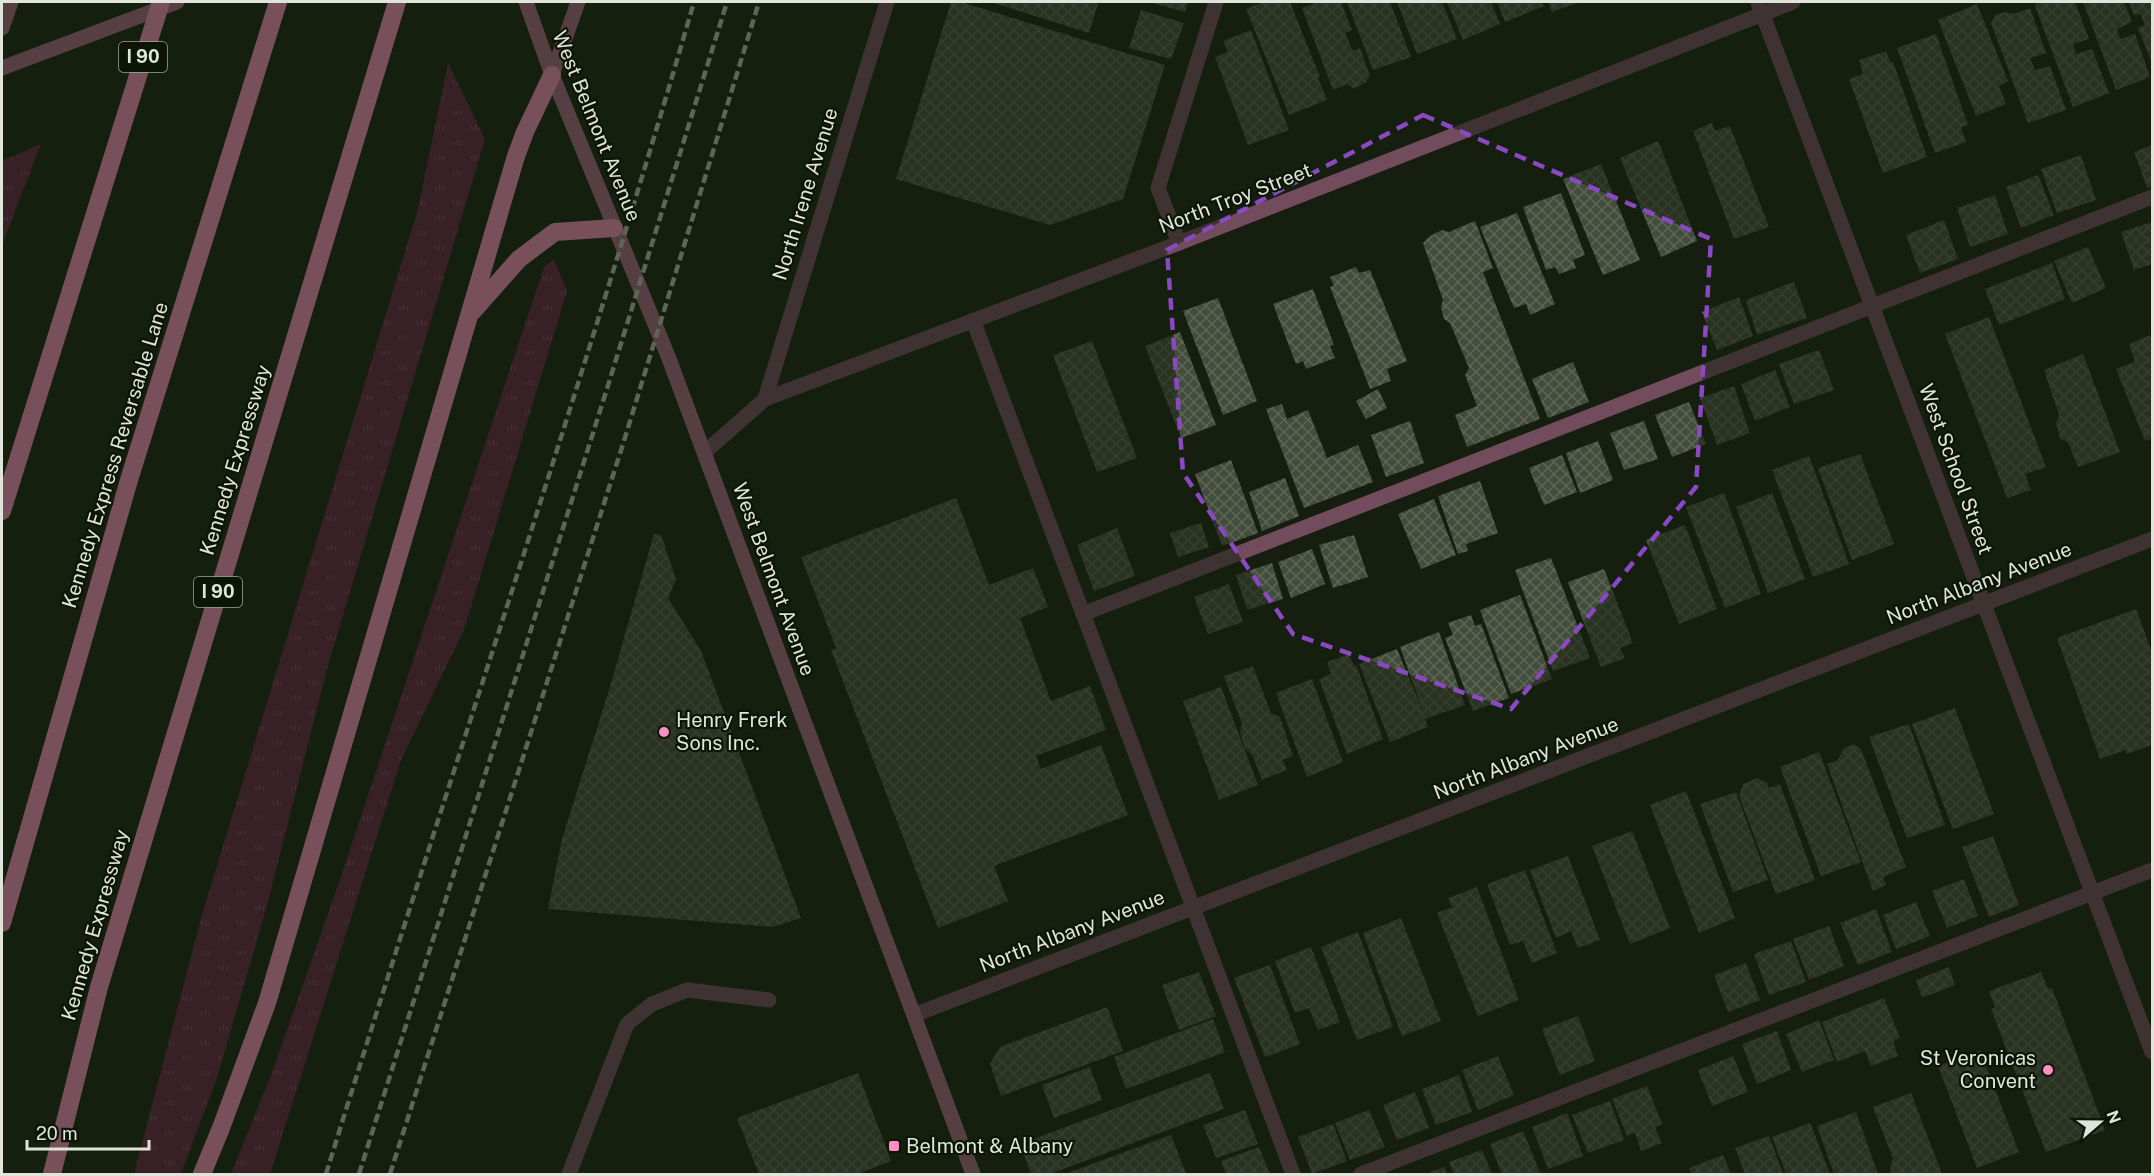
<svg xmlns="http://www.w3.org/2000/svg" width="2154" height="1176" font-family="'Public Sans',sans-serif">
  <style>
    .grass { fill: url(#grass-tufts) }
    .building { fill: url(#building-cross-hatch) }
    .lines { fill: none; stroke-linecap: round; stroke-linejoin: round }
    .lane { stroke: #724b5d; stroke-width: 15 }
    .street { stroke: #724b5d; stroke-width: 15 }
    .secondary { stroke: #a36683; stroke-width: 15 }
    .highway { stroke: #ed8cba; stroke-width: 18 }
    .rail { stroke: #b4bbaf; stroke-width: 4.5; stroke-dasharray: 9 4.5; stroke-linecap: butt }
    .marked { fill: none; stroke: #8a48c3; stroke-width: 4.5; stroke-dasharray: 12 8; stroke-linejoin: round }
    .poi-dot { fill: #fb8fc3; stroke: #0d1506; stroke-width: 2 }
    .labels { text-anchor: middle; stroke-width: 4.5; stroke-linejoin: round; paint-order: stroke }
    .shield { fill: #0d1506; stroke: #a0a79a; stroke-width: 1.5 }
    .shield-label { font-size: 18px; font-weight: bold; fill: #dfe5da }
    .street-label { font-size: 20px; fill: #dfe5da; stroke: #0d1506 }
    .poi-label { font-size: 20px; fill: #dfe5da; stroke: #0d1506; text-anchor: start }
  </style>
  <defs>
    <pattern id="grass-tufts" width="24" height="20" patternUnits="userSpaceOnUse" patternTransform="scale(1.5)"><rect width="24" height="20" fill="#602343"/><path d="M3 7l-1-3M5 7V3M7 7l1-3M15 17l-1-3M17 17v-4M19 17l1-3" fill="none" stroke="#76435e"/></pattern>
    <pattern id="building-cross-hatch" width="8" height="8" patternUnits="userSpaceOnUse" patternTransform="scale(1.5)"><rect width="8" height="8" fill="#434d3b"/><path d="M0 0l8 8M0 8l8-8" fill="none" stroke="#5e6657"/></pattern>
  </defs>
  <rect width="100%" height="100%" fill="#161f0f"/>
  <!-- grass -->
  <g class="grass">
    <polygon points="448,63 485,139 327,669 268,902 218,1075 181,1174 134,1174 201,918 418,209"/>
    <polygon points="41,144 2,245 2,161"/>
    <polygon points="554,259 567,291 464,630 401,760 270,1174 231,1174 273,1070 344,868 544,267"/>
  </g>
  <!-- building -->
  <g class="building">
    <polygon points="951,2 961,2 1165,65 1123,199 1050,225 896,179"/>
    <polygon points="991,2 1089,2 1098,4 1089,33"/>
    <polygon points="1149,2 1188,2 1185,12"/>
    <polygon points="1263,2 1290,2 1320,77 1318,78 1327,100 1289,115 1246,9"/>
    <polygon points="1318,2 1341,2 1352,30 1345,33 1353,51 1360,48 1370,76 1366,82 1354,89 1347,84 1333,90 1302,8"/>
    <polygon points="1347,2 1390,2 1411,57 1373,70"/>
    <polygon points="1397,2 1442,2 1457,39 1417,54"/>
    <polygon points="1447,2 1491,2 1500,24 1463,40"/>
    <polygon points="1497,2 1542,2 1544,6 1505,22"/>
    <polygon points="1548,2 1580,2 1552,12"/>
    <polygon points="2038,2 2075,2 2089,39 2073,44 2076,54 2092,49 2109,93 2073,107 2035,6"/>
    <polygon points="2083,2 2124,2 2132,22 2117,29 2120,39 2135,34 2150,77 2116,90"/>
    <polygon points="2129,2 2152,2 2152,63 2138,28 2145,25 2140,14 2134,15"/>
    <polygon points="1977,4 2008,81 1999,86 2006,104 1976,116 1938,20"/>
    <polygon points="2030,8 2046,53 2030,58 2035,70 2050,66 2066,110 2028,123 1991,23 1995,15 2006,12 2014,14"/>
    <polygon points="1141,10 1184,23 1171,59 1129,48"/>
    <polygon points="1251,30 1289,130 1248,145 1215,57 1228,52 1223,41"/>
    <polygon points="1936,34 1968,125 1961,127 1966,142 1935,153 1897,48"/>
    <polygon points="1886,51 1891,63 1893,62 1927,157 1883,173 1849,79 1863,74 1859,60"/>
    <polygon points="1712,123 1715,131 1730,126 1769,227 1734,239 1693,131"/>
    <polygon points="1658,141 1697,241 1661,257 1620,158"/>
    <polygon points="2152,145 2152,186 2147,188 2134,152"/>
    <polygon points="2081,155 2096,200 2057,213 2041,169"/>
    <polygon points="1601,164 1640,260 1603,275 1563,179"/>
    <polygon points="2038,175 2054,215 2021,228 2006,187"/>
    <polygon points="1561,193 1585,255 1573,260 1576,268 1559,274 1555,267 1546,270 1523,207"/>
    <polygon points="1995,195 2008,234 1970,247 1957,208"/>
    <polygon points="1517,213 1555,304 1530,315 1526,304 1514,308 1480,227"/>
    <polygon points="1944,220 1958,259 1920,273 1906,235"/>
    <polygon points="1475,221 1493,268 1483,272 1540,419 1467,447 1455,415 1477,406 1465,375 1469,368 1450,323 1444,319 1441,307 1443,300 1423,243 1430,236 1442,230 1449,232"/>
    <polygon points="2152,222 2152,264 2134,270 2121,232"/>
    <polygon points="2088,247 2106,288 2072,303 2054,261"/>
    <polygon points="2052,263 2065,299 1999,325 1985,289"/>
    <polygon points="1356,267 1359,273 1370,270 1407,361 1387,369 1391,381 1370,389 1330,287 1334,286 1330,277"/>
    <polygon points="1794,282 1807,318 1757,335 1746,300"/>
    <polygon points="1313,289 1334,345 1330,346 1335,358 1306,369 1303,361 1296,364 1273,304"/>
    <polygon points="1739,297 1753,336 1717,350 1702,312"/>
    <polygon points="1218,298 1257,401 1223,415 1183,311"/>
    <polygon points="1989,317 2046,467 2025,474 2031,490 2007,498 1945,334"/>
    <polygon points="1180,332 1216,425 1181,438 1145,346"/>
    <polygon points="2150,335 2152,342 2152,438 2145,441 2116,369 2135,362 2129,344"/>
    <polygon points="1092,341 1137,458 1097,472 1053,355"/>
    <polygon points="1819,350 1834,390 1794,404 1779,364"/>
    <polygon points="2083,354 2120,452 2078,467 2068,442 2060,439 2056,423 2059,415 2044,370"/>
    <polygon points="1573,362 1589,402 1548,418 1532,379"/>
    <polygon points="1775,370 1790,407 1755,421 1741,384"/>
    <polygon points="1734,386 1750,433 1717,445 1700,398"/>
    <polygon points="1378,389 1387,408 1366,419 1356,401"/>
    <polygon points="1689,402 1706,444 1672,457 1655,415"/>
    <polygon points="1282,404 1287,419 1308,410 1327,458 1358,445 1373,482 1304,508 1266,409"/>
    <polygon points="1410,421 1424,463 1386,477 1371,435"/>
    <polygon points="1644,421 1658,459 1624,470 1610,433"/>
    <polygon points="1598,441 1613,480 1580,493 1566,453"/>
    <polygon points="1860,454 1894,544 1852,560 1818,468"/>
    <polygon points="1562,455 1577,492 1544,505 1529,468"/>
    <polygon points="1809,456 1849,564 1813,577 1772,470"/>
    <polygon points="1231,460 1258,533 1222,546 1195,474"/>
    <polygon points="1285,478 1299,516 1262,531 1249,492"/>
    <polygon points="1480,481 1498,533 1466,544 1468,551 1458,554 1438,496"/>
    <polygon points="1724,493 1761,594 1725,608 1686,507"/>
    <polygon points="1772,493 1805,579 1768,593 1736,507"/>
    <polygon points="956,498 989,585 1033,568 1048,607 1020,618 1051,701 1090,686 1106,730 1036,756 1041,769 1101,745 1128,815 994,866 1008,901 938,928 831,650 836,648 801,557"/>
    <polygon points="1434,499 1456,555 1421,569 1398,514"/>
    <polygon points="1201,523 1209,547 1178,557 1170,533"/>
    <polygon points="1685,525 1717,609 1679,624 1646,540"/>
    <polygon points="1117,528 1135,576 1094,591 1077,545"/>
    <polygon points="654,534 661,535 676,579 668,598 701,651 801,918 772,927 548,909 562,839 609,690"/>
    <polygon points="1354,535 1368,577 1333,588 1319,545"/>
    <polygon points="1312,549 1325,584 1291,598 1278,562"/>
    <polygon points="1551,558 1590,658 1553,671 1515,570"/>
    <polygon points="1272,563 1283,599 1247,610 1236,575"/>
    <polygon points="1604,569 1633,643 1620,648 1625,658 1601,667 1568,582"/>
    <polygon points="1229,584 1243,622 1208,634 1194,597"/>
    <polygon points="1520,595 1552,679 1511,694 1480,610"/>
    <polygon points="2136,609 2152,652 2152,745 2127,754 2126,750 2100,759 2057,638"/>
    <polygon points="1471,615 1475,626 1481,624 1509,698 1473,711 1445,638 1453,635 1448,623"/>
    <polygon points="1439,632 1465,705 1425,719 1428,727 1390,742 1359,664 1397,649 1424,714 1400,647"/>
    <polygon points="1349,654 1354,666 1356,665 1383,739 1347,754 1319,679 1331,674 1327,662"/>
    <polygon points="1253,666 1271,713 1280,717 1293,756 1283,760 1287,770 1262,780 1252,754 1245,749 1240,731 1242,724 1224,676"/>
    <polygon points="1312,679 1343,762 1307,777 1276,693"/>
    <polygon points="1221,687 1258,785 1219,800 1183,701"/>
    <polygon points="1955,708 1994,814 1953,829 1912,724"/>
    <polygon points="1909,724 1945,825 1907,838 1869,737"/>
    <polygon points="1854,744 1861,749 1906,867 1883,877 1886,885 1873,891 1827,764 1838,760 1844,748"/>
    <polygon points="1819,752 1861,862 1821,876 1780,767"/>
    <polygon points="1757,778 1767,783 1769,788 1780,784 1815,880 1776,894 1739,796 1743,784"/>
    <polygon points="1686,791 1735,918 1699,933 1650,805"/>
    <polygon points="1736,792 1768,880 1733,892 1700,804"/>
    <polygon points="1632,831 1670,928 1630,944 1592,846"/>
    <polygon points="1993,836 2019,905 1989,917 1962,847"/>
    <polygon points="1568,856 1600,940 1578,948 1571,931 1556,938 1530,870"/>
    <polygon points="1525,870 1557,953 1532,963 1523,941 1510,945 1487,884"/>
    <polygon points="1964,879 1978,916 1947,928 1932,891"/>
    <polygon points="1477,887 1519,1000 1478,1016 1437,913 1452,907 1448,898"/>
    <polygon points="1916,902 1930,936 1896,949 1883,915"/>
    <polygon points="1876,909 1892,952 1858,965 1840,923"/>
    <polygon points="1401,918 1441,1021 1402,1036 1363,933"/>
    <polygon points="1829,926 1844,966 1809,980 1793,939"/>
    <polygon points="1358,932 1393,1027 1357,1040 1321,947"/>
    <polygon points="1791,941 1806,982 1769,995 1754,954"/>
    <polygon points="1311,947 1340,1022 1318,1030 1309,1008 1295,1013 1275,961"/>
    <polygon points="1746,963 1760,1000 1728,1012 1714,975"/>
    <polygon points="1270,965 1300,1044 1265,1057 1234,978"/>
    <polygon points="1949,967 1955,985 1922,998 1916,980"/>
    <polygon points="1199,972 1216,1016 1179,1030 1162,985"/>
    <polygon points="2041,972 2048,989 2052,988 2105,1130 2046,1152 1991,1009 1995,1007 1989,991"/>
    <polygon points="1884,998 1900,1038 1893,1041 1898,1056 1871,1066 1865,1051 1837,1062 1822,1022"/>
    <polygon points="1107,1007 1123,1051 1001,1096 990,1064 1000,1047"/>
    <polygon points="1578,1016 1595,1061 1560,1075 1542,1029"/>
    <polygon points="1213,1019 1225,1052 1126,1089 1114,1057"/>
    <polygon points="1819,1020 1834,1060 1802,1072 1786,1034"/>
    <polygon points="1777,1031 1791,1070 1757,1084 1742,1044"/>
    <polygon points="1980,1050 2019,1152 1977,1168 1938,1066"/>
    <polygon points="1498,1056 1514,1095 1478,1110 1462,1070"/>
    <polygon points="1733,1056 1748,1092 1712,1106 1698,1070"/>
    <polygon points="1090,1067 1102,1100 1054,1118 1042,1085"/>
    <polygon points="858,1073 891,1161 857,1174 759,1174 737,1118"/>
    <polygon points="1210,1073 1224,1109 1050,1174 1031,1174 1020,1144"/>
    <polygon points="1459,1075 1472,1112 1436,1125 1422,1089"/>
    <polygon points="1647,1086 1662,1124 1655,1127 1662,1143 1641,1151 1635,1133 1627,1136 1612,1099"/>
    <polygon points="1415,1092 1429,1128 1397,1140 1383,1105"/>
    <polygon points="1911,1093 1942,1174 1892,1174 1890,1166 1893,1159 1873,1107"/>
    <polygon points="1610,1101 1624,1140 1588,1153 1572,1115"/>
    <polygon points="1245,1110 1258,1144 1216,1158 1203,1125"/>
    <polygon points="1369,1110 1385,1147 1350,1160 1335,1123"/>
    <polygon points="1856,1112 1878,1174 1834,1174 1817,1126"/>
    <polygon points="1567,1113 1583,1156 1548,1169 1532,1127"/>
    <polygon points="1810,1123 1830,1174 1786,1174 1772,1137"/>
    <polygon points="1333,1124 1347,1161 1312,1174 1298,1137"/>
    <polygon points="1523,1131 1540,1173 1502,1174 1490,1144"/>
    <polygon points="1171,1135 1186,1173 1182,1174 1065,1174"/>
    <polygon points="1769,1136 1783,1174 1745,1174 1735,1148"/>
    <polygon points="1259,1147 1270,1174 1226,1174 1221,1161"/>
    <polygon points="1482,1150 1492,1174 1454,1174 1449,1162"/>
    <polygon points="1723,1155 1731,1174 1691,1174 1689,1168"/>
    <polygon points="1444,1167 1447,1174 1425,1174"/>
  </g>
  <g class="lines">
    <!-- lane -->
    <g class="lane">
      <polyline points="1179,243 1158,188 1216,2"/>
      <polyline points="973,320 1293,1174"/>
      <polyline points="1083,614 2152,197"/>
      <polyline points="569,1174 627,1024 652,1004 687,990 769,1000"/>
      <polyline points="1361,1174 2152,870"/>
    </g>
    <!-- street -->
    <g class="street">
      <polyline points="1758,2 2152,1052"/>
      <polyline points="765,399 887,2"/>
      <polyline points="705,452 765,399 1179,243 1793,2"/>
      <polyline points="914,1015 2152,539"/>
    </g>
    <!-- secondary -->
    <g class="secondary">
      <polyline points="526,2 552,75 668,356 973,1174"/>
      <polyline points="2,28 11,2"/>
      <polyline points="2,68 177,2"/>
      <polyline points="552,75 578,2"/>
    </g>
    <!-- highway -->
    <g class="highway">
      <polyline points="473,311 519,259 555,232 614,228"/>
      <polyline points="2,511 161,2"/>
      <polyline points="2,923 129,480 278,2"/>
      <polyline points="52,1174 99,987 397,2"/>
      <polyline points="202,1174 221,1128 267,1003 516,156 525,132 552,75"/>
    </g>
    <!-- rail -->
    <g class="rail">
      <path d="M326 1174C447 783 580 395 694 2"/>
      <polyline points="359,1174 605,395 727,2"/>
      <polyline points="390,1174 623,444 759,2"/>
    </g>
  </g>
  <!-- marked area -->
  <path d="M0 0H2154V1176H0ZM1423 115 1711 239 1696 487 1511 709 1293 634 1183 473 1167 250Z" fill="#161f0f" fill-opacity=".55" fill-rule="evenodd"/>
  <path class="marked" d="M1423 115 1711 239 1696 487 1511 709 1293 634 1183 473 1167 250Z"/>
  <!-- markers -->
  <g class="poi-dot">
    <circle cx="664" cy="732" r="6"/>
    <circle cx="2048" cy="1070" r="6"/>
    <rect x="888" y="1140" width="12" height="12" rx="3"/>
  </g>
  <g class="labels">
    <!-- shield labels -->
    <g class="shield">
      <rect x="119" y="42" width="48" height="30" rx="4.5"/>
      <rect x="194" y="577" width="48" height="30" rx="4.5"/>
    </g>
    <g class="shield-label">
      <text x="143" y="63">I 90</text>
      <text x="218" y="598">I 90</text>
    </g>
    <!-- street labels -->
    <g class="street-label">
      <text transform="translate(597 126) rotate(68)" y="7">West Belmont Avenue</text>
      <text transform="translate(805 194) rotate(-73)" y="7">North Irene Avenue</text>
      <text transform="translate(1235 198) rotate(-21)" y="7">North Troy Street</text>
      <text transform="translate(115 455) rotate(-73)" y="7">Kennedy Express Reversable Lane</text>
      <text transform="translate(235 460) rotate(-73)" y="7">Kennedy Expressway</text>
      <text transform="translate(1956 469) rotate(70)" y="7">West School Street</text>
      <text transform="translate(774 579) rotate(70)" y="7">West Belmont Avenue</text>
      <text transform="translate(1979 583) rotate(-21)" y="7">North Albany Avenue</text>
      <text transform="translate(1526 758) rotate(-21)" y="7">North Albany Avenue</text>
      <text transform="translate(95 925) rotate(-74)" y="7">Kennedy Expressway</text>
      <text transform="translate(1072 931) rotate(-21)" y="7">North Albany Avenue</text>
    </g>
    <!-- poi labels -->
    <g class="poi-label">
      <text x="676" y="727">Henry Frerk<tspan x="676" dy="23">Sons Inc.</tspan></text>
      <text x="2036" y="1065" text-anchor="end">St Veronicas<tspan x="2036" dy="23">Convent</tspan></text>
      <text x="906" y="1153">Belmont &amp; Albany</text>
    </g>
  </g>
  <!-- border -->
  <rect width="2154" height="1176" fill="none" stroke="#dfe5da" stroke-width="6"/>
  <!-- north arrow -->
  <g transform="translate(2100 1122) rotate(70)" stroke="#0d1506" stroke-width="4.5" paint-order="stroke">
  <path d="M0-4.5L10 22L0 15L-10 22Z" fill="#dfe5da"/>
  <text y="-9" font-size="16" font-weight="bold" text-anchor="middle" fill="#dfe5da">N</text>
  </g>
  <!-- scale -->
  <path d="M27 1140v9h122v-9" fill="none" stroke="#dfe5da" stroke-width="3"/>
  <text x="36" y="1140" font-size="18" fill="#dfe5da" stroke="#0d1506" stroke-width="4.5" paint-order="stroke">20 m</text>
</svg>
